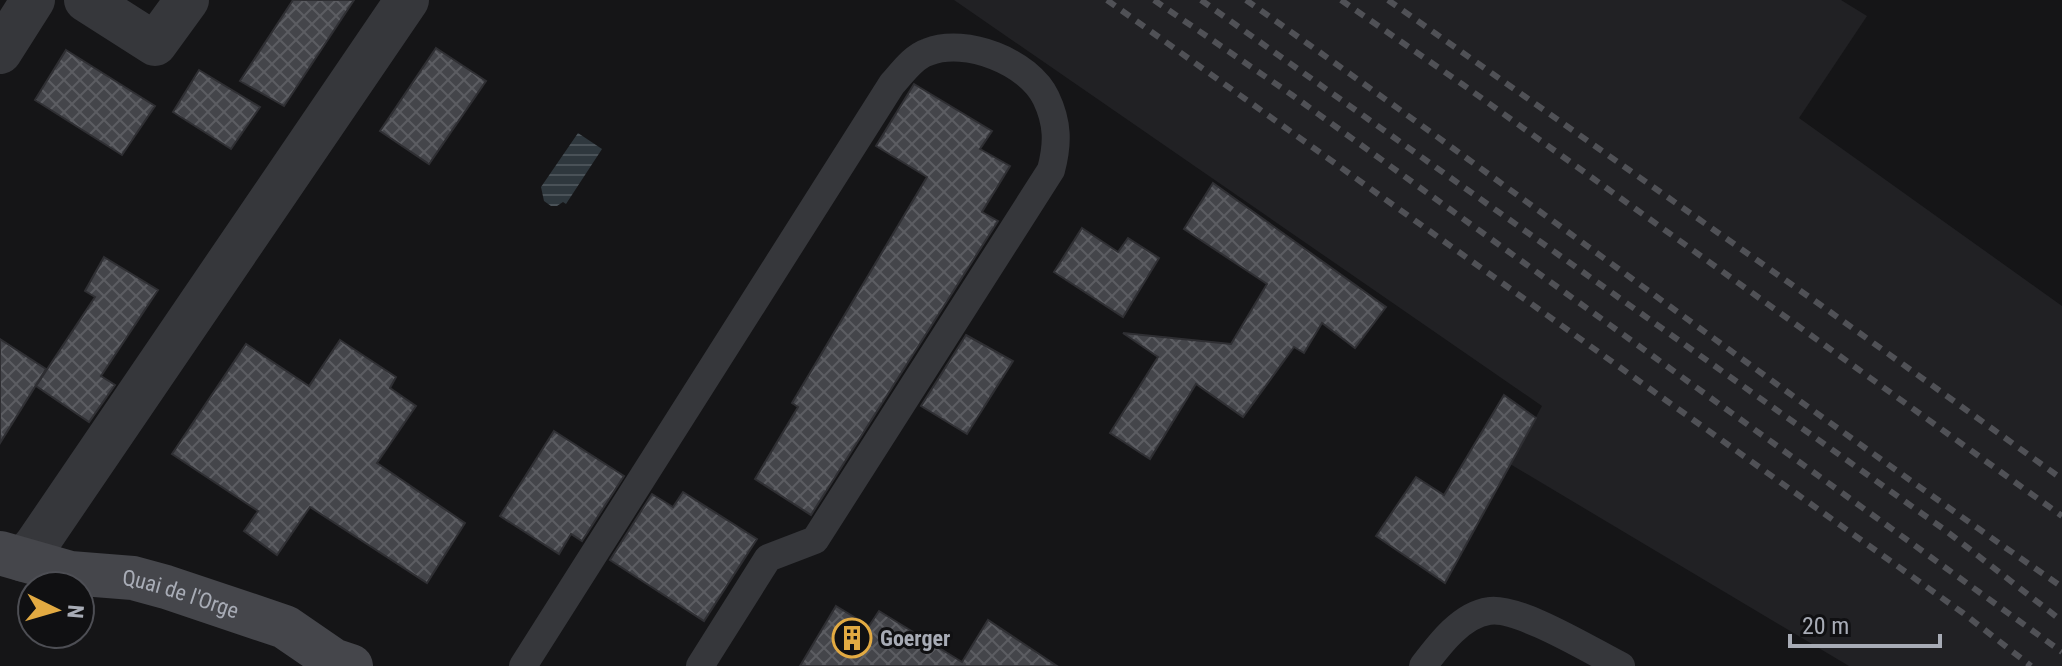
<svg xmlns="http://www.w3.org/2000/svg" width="2062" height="666" font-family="'Roboto Condensed',sans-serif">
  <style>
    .built { fill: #212124 }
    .water { fill: url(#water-rules) }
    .building { fill: url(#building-cross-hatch); stroke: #2f2f33; stroke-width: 2 }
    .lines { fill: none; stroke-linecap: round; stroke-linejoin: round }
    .service { stroke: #36373b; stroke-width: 28 }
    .minor { stroke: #36373b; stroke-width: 44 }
    .secondary { stroke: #45464b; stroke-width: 44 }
    .rail { stroke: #505156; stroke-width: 6; stroke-dasharray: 10 8; stroke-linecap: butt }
    .labels { text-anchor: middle; stroke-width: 6; stroke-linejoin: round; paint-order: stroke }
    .street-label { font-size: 22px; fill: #a8acb6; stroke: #101012 }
    .poi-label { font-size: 22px; font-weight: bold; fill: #a8acb6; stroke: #101012; text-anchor: start }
  </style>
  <defs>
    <pattern id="water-rules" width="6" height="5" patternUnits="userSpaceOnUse" patternTransform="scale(2)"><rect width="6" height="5" fill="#2f383e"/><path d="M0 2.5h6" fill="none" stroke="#4a5258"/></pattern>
    <pattern id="building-cross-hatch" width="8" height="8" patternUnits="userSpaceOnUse" patternTransform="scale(2)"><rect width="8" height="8" fill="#44454a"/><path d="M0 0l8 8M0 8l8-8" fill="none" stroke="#5c5d62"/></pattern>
  </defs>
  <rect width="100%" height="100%" fill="#151517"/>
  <!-- built -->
  <polygon class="built" points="954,0 1841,0 1867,16 1799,118 2062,306 2062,666 1849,666 1510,464 1542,406"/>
  <!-- water -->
  <polygon class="water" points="578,133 602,149 566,204 563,202 557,206 551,206 544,201 541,187"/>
  <!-- building -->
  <g class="building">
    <polygon points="293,0 354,0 284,106 240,81"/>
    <polygon points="436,48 486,81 429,164 380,131"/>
    <polygon points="66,50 155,106 122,155 35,100"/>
    <polygon points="199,70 260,107 231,149 173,112"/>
    <polygon points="914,84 992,131 980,149 1010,166 982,212 998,221 811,515 755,479 798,407 792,403 927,177 876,146"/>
    <polygon points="1213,183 1386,307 1355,348 1322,323 1304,353 1294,347 1243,417 1196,384 1150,459 1110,433 1158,357 1123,333 1231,344 1267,284 1184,229"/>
    <polygon points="1082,228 1118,252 1128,238 1159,258 1123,317 1054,272"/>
    <polygon points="104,257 158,290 101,376 115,385 89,422 36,386 95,297 85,291"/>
    <polygon points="966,335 1013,361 967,434 921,406"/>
    <polygon points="0,339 46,369 0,443"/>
    <polygon points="340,340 396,377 390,388 416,406 377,463 465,523 427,583 310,507 277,555 244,531 258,511 172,454 246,344 309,386"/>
    <polygon points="1504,395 1536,418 1445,583 1376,536 1416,477 1444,495"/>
    <polygon points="554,431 624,476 582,541 571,534 559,554 500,516"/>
    <polygon points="683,492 757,539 704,621 610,560 652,494 673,507"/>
    <polygon points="836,606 869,626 879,611 962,662 988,620 1057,666 800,666"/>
  </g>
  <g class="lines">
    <!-- service -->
    <g class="service">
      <path d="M523 666 892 84C902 73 913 57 928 52 966 37 1029 62 1046 98 1058 123 1058 144 1051 170L815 540 768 558 700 666"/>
      <path d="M1423 666C1439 645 1461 615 1489 611 1518 606 1593 652 1621 666"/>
    </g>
    <!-- minor -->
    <g class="minor">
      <polyline points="86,0 155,44 187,0"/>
      <polyline points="0,52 33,0"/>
      <polyline points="23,560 36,545 407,0"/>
    </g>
    <!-- secondary -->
    <path class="secondary" id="s1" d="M0 553 70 573 133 578 166 587 285 627 333 660 351 666"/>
    <!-- rail -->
    <g class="rail">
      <polyline points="1107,0 1963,613 2031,666"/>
      <polyline points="1154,0 1292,95 2062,652"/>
      <polyline points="1201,0 1945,530 2062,621"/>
      <path d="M1246 0C1520 193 1786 396 2062 587"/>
      <polyline points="1341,0 1462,84 2062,516"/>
      <polyline points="1388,0 1822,306 2062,479"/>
    </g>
  </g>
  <!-- icons -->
  <defs>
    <g id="building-ring" transform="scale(2)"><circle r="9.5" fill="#101012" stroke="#e2aa42" stroke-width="1.5"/><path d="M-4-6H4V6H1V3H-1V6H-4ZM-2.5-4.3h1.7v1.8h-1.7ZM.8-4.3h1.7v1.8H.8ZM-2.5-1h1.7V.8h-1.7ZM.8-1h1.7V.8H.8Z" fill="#e2aa42"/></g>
  </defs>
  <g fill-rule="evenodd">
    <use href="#building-ring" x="852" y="638"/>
  </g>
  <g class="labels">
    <!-- street labels -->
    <g class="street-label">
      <text dy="8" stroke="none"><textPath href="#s1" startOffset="186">Quai de l'Orge</textPath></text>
    </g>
    <!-- poi labels -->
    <g class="poi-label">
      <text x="880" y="646">Goerger</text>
    </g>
  </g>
  <!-- north arrow -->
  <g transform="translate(56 610) rotate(95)"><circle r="38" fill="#101012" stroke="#4d4e54" stroke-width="2"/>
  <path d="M0-6L14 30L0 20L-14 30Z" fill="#e2aa42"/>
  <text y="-12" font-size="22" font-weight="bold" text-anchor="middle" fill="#a8acb6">N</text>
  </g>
  <!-- scale -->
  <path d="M1790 634v12h150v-12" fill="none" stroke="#a8acb6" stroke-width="4"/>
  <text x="1802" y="634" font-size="24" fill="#a8acb6" stroke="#101012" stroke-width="6" paint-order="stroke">20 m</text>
</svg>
